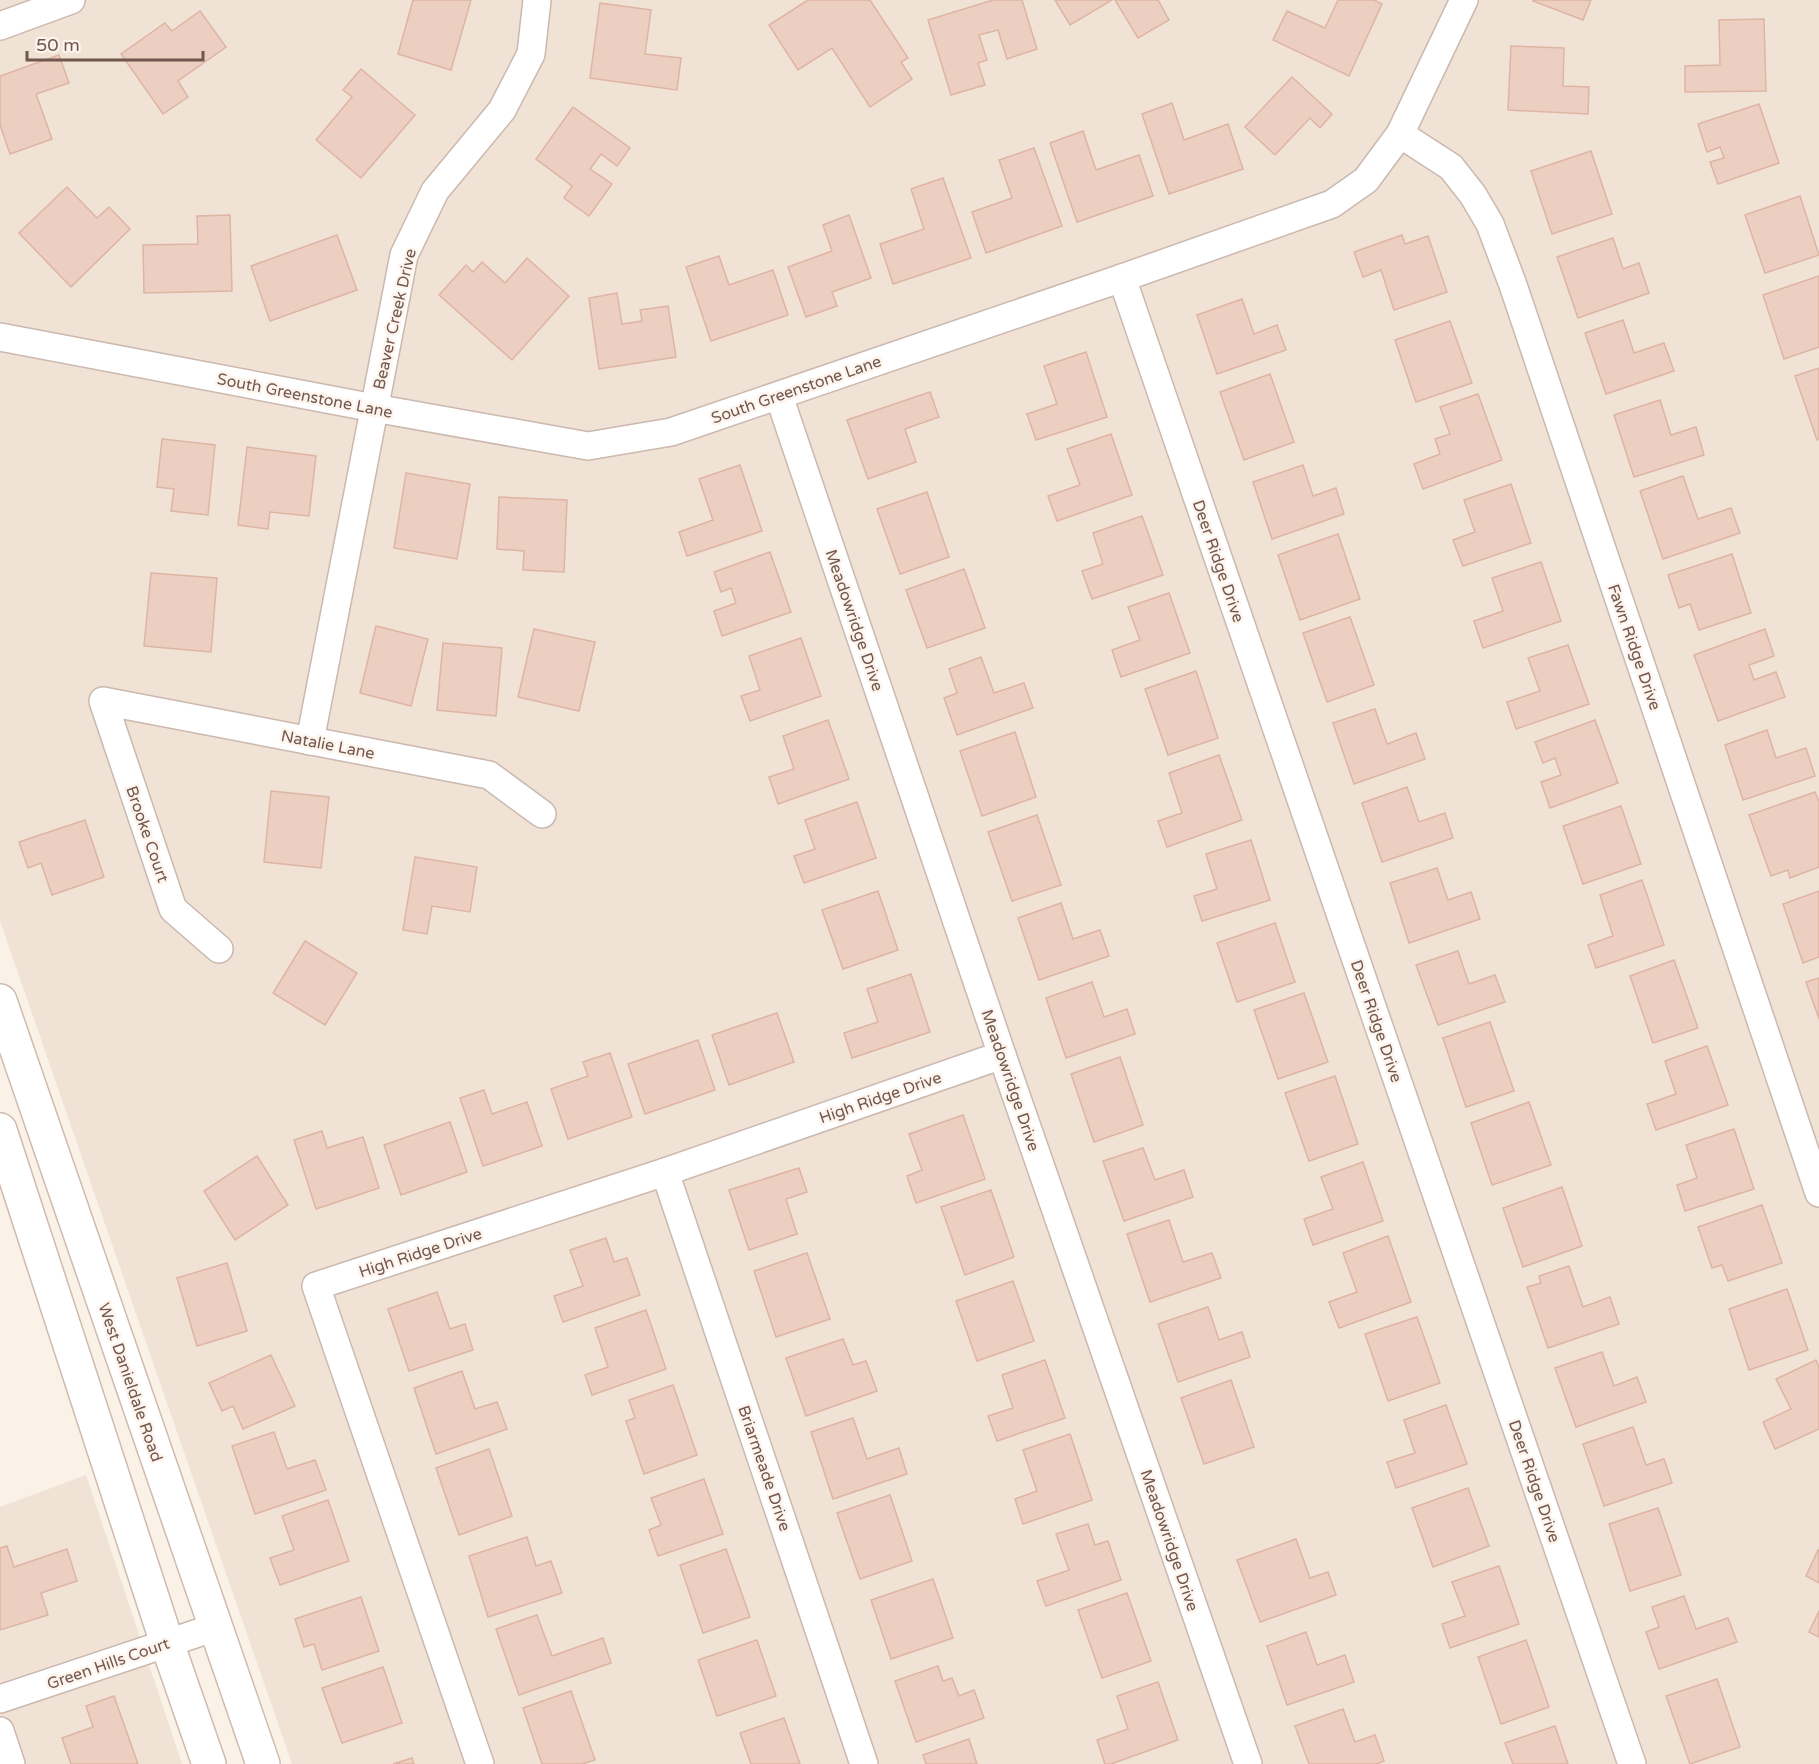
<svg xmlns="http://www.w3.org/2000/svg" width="1819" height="1764" font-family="'Varela Round',sans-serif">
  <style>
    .residential { fill: #f1e2d6 }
    .building { fill: #edcfc1; stroke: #deb4a3; stroke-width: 1.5 }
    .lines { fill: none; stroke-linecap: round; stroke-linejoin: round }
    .street-casing { stroke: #cbb8ae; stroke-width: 30 }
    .secondary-casing { stroke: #cfbaaf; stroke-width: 36 }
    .street { stroke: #fff; stroke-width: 27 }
    .secondary { stroke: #fff; stroke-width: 33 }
    .labels { text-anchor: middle; stroke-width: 5; stroke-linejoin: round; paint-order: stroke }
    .street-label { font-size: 16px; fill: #72574e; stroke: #fdf5ed }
  </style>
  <rect width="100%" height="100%" fill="#faf1e7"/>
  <!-- residential -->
  <g class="residential">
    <polygon points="0,0 1819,0 1819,1764 292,1764 0,921"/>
    <polygon points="86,1475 182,1764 0,1764 0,1507"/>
  </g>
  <!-- building -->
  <g class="building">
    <polygon points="413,0 471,0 451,70 398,54"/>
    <polygon points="808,0 870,0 908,58 901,62 912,79 870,107 832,48 798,70 769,25"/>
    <polygon points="993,0 1022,0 1037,49 1007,59 998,30 979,35 987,60 978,63 985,85 951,95 928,20"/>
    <polygon points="1055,0 1112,0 1070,25"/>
    <polygon points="1115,0 1158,0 1169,20 1138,38"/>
    <polygon points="1338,0 1374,0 1382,4 1349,76 1273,40 1287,11 1325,28"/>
    <polygon points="1534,0 1591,0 1583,20 1533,1"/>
    <polygon points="600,3 651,10 645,54 681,58 677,90 590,78"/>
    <polygon points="200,11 226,47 178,81 188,97 163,114 121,54 165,23 172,31"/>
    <polygon points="1764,19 1766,91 1685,92 1685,66 1720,65 1719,20"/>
    <polygon points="1511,46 1564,48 1563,86 1589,87 1588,114 1508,110"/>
    <polygon points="59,55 69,83 36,94 52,139 10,154 0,125 0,76"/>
    <polygon points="361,69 415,115 361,178 316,140 352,97 343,90"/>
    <polygon points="1292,77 1332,114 1320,128 1310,118 1275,155 1245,127"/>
    <polygon points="1172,103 1184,140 1228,124 1243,169 1169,194 1142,114"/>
    <polygon points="1759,104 1779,163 1718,184 1710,162 1724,158 1720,147 1707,152 1698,124"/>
    <polygon points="573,107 630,148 617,166 601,154 590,169 612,184 589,216 564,198 572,186 536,159"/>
    <polygon points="1083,131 1096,170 1139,155 1153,196 1077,222 1050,143"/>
    <polygon points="1034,148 1062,226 986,253 972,212 1012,198 999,160"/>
    <polygon points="1591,151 1612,214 1552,234 1531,171"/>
    <polygon points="943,178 971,258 893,284 880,244 924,229 911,189"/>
    <polygon points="67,187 97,218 109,207 130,229 71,287 19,233"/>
    <polygon points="1800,196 1819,255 1765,273 1745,215"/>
    <polygon points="230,215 232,291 144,293 143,245 198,244 197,216"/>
    <polygon points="849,215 871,278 832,292 837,306 806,317 788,267 832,251 823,225"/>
    <polygon points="337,235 357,290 270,321 251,266"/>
    <polygon points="1402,235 1405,244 1428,236 1447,292 1394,310 1381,270 1363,277 1354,252"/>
    <polygon points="1613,238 1623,269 1639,263 1649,293 1578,318 1557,257"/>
    <polygon points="719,256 729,285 773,270 788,315 711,341 686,267"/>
    <polygon points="527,258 569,296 512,360 439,295 466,265 473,272 482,262 505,283"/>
    <polygon points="1819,276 1819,347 1784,359 1763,295"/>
    <polygon points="617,293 622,324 642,321 640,310 668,306 676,357 599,369 589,298"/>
    <polygon points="1242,299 1254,334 1277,325 1286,350 1217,374 1197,315"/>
    <polygon points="1623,320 1634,353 1664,343 1674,371 1606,394 1585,333"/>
    <polygon points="1450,321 1472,383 1416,402 1395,340"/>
    <polygon points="1086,352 1107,417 1036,440 1027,414 1057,404 1044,366"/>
    <polygon points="1819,368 1819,439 1817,440 1795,376"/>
    <polygon points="1270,374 1294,442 1244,460 1220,392"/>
    <polygon points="930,392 939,417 905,429 916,462 868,479 847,420"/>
    <polygon points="1478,394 1502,460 1423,489 1414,464 1440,454 1435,439 1450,434 1440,407"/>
    <polygon points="1660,400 1671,435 1696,427 1704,455 1634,477 1614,415"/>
    <polygon points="1111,434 1132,495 1057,521 1048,496 1080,485 1067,449"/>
    <polygon points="162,439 215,445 208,515 171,511 174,489 157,487"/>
    <polygon points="247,447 316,456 309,516 270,512 268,529 238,525"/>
    <polygon points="740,465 762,531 687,556 679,532 713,520 699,479"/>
    <polygon points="1303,465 1313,496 1336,488 1344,514 1272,539 1253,482"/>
    <polygon points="406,473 470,484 457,559 394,548"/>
    <polygon points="1683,476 1698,519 1731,508 1740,533 1663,559 1640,491"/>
    <polygon points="1511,484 1531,543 1463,566 1453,540 1475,532 1464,500"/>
    <polygon points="927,492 949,557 900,574 877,509"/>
    <polygon points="499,497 567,500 564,572 523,570 524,551 497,549"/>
    <polygon points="1142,516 1163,575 1092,599 1082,571 1103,564 1093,533"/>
    <polygon points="1338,534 1360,599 1300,620 1278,555"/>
    <polygon points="770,552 791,612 722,636 714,611 736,603 731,588 721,592 714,572"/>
    <polygon points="1732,554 1751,613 1699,630 1690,604 1679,608 1668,575"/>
    <polygon points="1541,562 1561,621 1483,648 1474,621 1503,611 1492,578"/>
    <polygon points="964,569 985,628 927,648 906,590"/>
    <polygon points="151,573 217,578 211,652 144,646"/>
    <polygon points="1169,593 1190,653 1121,677 1112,650 1140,640 1128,607"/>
    <polygon points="1350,617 1374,685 1327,702 1303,633"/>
    <polygon points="376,626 428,639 411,706 360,693"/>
    <polygon points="534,629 595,642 579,711 518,697"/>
    <polygon points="1765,629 1774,656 1749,665 1754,680 1776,672 1785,697 1718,721 1694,655"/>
    <polygon points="801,638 821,696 750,721 741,696 760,690 749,656"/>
    <polygon points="443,643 502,648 496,716 437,710"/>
    <polygon points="1568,645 1589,704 1516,729 1507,702 1540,691 1528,658"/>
    <polygon points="981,657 994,693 1024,683 1033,708 957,735 944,698 957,693 949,669"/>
    <polygon points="1196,671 1218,738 1168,755 1145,689"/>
    <polygon points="1375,709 1387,744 1416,733 1425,759 1354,784 1333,723"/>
    <polygon points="828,720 849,779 778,804 769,777 794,769 783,736"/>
    <polygon points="1595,720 1618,783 1550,808 1541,782 1561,775 1555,758 1543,763 1535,742"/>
    <polygon points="1767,730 1776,758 1806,748 1815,776 1743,800 1725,745"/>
    <polygon points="1015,732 1036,797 982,816 960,751"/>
    <polygon points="1219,755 1242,820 1167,847 1158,821 1182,813 1169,773"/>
    <polygon points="1407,787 1419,822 1445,813 1453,838 1382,862 1362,803"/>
    <polygon points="271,791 329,797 321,868 264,862"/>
    <polygon points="1815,792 1819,802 1819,867 1790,878 1788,870 1771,876 1749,815"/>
    <polygon points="857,802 876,858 804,883 794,856 815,849 805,820"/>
    <polygon points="1621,806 1641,864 1583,884 1563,826"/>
    <polygon points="1037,815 1061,885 1012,901 988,832"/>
    <polygon points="85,820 104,877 52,895 41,863 28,868 19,842"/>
    <polygon points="1251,840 1270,900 1202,921 1194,896 1217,889 1206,854"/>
    <polygon points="415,857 477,867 470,912 432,906 427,934 403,930"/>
    <polygon points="1437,868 1448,900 1471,892 1480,919 1409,943 1390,883"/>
    <polygon points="1642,880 1664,945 1596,968 1588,945 1613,936 1600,895"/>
    <polygon points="878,891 898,950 843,969 822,910"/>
    <polygon points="1819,891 1819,957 1803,963 1783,904"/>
    <polygon points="1061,903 1073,939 1100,930 1109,956 1039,980 1018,918"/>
    <polygon points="1275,923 1295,982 1237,1002 1217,943"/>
    <polygon points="305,941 357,973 325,1025 273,993"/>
    <polygon points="1458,951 1469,984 1495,975 1505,1002 1438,1025 1416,965"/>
    <polygon points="1674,960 1698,1028 1653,1043 1630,976"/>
    <polygon points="911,974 930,1032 852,1058 844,1033 878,1022 867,989"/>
    <polygon points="1819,978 1819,1019 1806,982"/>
    <polygon points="1092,982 1104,1017 1127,1009 1135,1034 1066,1058 1046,998"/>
    <polygon points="1304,993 1328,1062 1278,1079 1254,1010"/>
    <polygon points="777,1013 794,1062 729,1085 712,1035"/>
    <polygon points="1490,1022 1514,1091 1466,1107 1443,1038"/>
    <polygon points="698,1040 715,1090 645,1114 628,1064"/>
    <polygon points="1707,1046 1728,1105 1656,1130 1647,1104 1676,1094 1665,1061"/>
    <polygon points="610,1053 632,1117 568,1139 551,1089 588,1076 583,1062"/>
    <polygon points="1120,1057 1143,1125 1094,1142 1071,1074"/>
    <polygon points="1335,1076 1358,1144 1309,1161 1285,1093"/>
    <polygon points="484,1090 492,1114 527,1102 542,1146 483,1166 460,1098"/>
    <polygon points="1529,1102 1551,1165 1492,1185 1471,1123"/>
    <polygon points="963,1115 985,1179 916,1203 907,1176 922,1170 909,1134"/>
    <polygon points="450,1122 467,1172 401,1195 384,1145"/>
    <polygon points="1734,1129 1754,1189 1685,1211 1677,1185 1697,1178 1686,1145"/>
    <polygon points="322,1131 327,1148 363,1137 379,1188 316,1209 294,1140"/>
    <polygon points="1143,1148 1155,1180 1184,1170 1193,1197 1124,1221 1103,1161"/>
    <polygon points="257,1156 288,1205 235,1240 204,1191"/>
    <polygon points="1363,1162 1383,1221 1313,1245 1304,1219 1333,1209 1321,1177"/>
    <polygon points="799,1168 807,1192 786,1199 797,1234 749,1250 729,1190"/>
    <polygon points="1562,1187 1582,1246 1523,1267 1503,1208"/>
    <polygon points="991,1190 1014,1257 965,1275 941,1207"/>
    <polygon points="1762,1205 1782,1263 1728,1281 1722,1265 1712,1268 1698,1227"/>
    <polygon points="1169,1220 1183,1262 1212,1253 1221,1278 1150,1302 1127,1234"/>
    <polygon points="1388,1236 1411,1302 1339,1328 1329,1302 1357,1292 1343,1253"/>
    <polygon points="606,1238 614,1262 627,1258 640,1295 563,1322 554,1296 583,1286 570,1250"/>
    <polygon points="807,1253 830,1319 776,1337 754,1271"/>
    <polygon points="227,1263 247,1331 197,1346 177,1278"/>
    <polygon points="1569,1266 1583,1307 1610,1297 1619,1324 1548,1348 1527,1287 1541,1283 1539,1276"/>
    <polygon points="1013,1281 1034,1341 977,1361 956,1301"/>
    <polygon points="1787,1289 1808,1350 1749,1370 1729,1309"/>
    <polygon points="437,1292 450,1329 465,1324 473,1350 409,1371 388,1309"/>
    <polygon points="1208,1307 1219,1340 1242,1332 1250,1357 1178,1382 1158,1324"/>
    <polygon points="646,1310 666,1369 592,1395 585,1375 608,1367 595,1328"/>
    <polygon points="1417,1317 1440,1383 1388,1401 1365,1334"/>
    <polygon points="843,1339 853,1365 866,1361 877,1391 806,1416 786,1358"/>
    <polygon points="1602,1352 1614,1386 1637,1377 1646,1402 1576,1427 1555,1368"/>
    <polygon points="271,1355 295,1406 243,1429 233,1406 222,1411 209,1383"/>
    <polygon points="1045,1360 1065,1418 997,1441 988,1416 1013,1408 1002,1375"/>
    <polygon points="1816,1360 1819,1367 1819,1429 1775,1449 1763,1422 1791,1409 1776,1379"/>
    <polygon points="462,1371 475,1409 497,1402 507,1429 436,1454 414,1388"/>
    <polygon points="1231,1380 1254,1447 1204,1464 1181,1398"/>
    <polygon points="673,1385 697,1455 644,1474 626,1421 635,1418 629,1400"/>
    <polygon points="1446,1405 1467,1464 1396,1488 1387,1462 1415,1453 1404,1420"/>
    <polygon points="853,1418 867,1459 899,1448 907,1474 833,1499 811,1432"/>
    <polygon points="1633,1427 1646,1465 1664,1459 1672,1483 1604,1506 1583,1444"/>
    <polygon points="274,1432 287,1469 315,1460 326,1490 255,1514 232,1446"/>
    <polygon points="1070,1434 1092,1500 1023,1524 1015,1499 1037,1491 1023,1450"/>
    <polygon points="489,1449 512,1516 459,1535 436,1468"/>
    <polygon points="704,1479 723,1534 658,1556 649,1530 661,1525 651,1498"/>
    <polygon points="1468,1488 1489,1546 1433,1567 1412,1508"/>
    <polygon points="890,1495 912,1561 860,1579 837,1513"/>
    <polygon points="328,1500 349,1561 280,1585 270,1558 294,1550 282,1516"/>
    <polygon points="1658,1508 1681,1575 1630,1591 1609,1524"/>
    <polygon points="1088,1524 1095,1545 1108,1541 1121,1580 1046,1606 1037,1581 1069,1570 1056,1534"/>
    <polygon points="527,1537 536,1566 551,1561 562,1593 488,1617 469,1556"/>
    <polygon points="1296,1539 1310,1578 1328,1572 1336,1595 1260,1622 1237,1560"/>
    <polygon points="7,1546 14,1567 67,1549 77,1581 41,1593 48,1615 0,1630 0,1548"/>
    <polygon points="726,1549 750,1617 703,1633 680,1565"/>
    <polygon points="1818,1550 1819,1551 1819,1583 1806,1576"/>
    <polygon points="1499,1566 1519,1624 1450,1648 1442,1624 1465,1616 1452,1582"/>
    <polygon points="933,1579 953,1638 891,1659 871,1600"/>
    <polygon points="1127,1593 1151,1661 1102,1678 1078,1610"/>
    <polygon points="1684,1596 1696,1629 1728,1618 1737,1642 1659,1669 1646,1632 1659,1627 1652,1607"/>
    <polygon points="361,1597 379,1651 322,1670 314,1644 304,1647 295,1619"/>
    <polygon points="1819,1611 1819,1637 1809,1632"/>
    <polygon points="537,1615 552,1656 603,1638 611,1663 519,1695 496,1629"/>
    <polygon points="1306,1632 1317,1665 1345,1655 1354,1682 1287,1705 1267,1646"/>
    <polygon points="757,1640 776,1696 717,1716 698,1660"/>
    <polygon points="1526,1640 1549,1707 1501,1724 1478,1657"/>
    <polygon points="938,1666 943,1681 952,1678 959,1696 974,1690 984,1718 916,1742 895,1681"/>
    <polygon points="383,1667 402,1723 342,1743 322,1688"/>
    <polygon points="1717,1679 1740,1747 1690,1764 1666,1696"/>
    <polygon points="1158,1682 1178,1740 1111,1764 1105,1764 1097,1740 1128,1729 1117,1696"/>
    <polygon points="571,1691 595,1760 582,1764 542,1764 523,1708"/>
    <polygon points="114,1696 138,1764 71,1764 62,1738 93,1727 86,1706"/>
    <polygon points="1343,1709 1355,1742 1375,1735 1384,1761 1376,1764 1309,1764 1295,1726"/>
    <polygon points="784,1718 800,1764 751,1764 740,1733"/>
    <polygon points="1555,1726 1568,1764 1513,1764 1505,1743"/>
    <polygon points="969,1739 977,1764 926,1764 923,1755"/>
    <polygon points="412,1758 414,1764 393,1764"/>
  </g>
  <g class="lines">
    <!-- street casing -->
    <g class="street-casing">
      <g id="street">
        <polyline points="0,26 71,0"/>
        <polyline points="1400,134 1451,167 1473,195 1490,224 1513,285 1819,1193"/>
        <polyline points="1122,278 1632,1764"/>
        <polyline points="0,337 374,408 588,446 671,432 1122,278 1332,204 1366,180 1400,134 1464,0"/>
        <polyline points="779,396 1002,1055 1248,1764"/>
        <polyline points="310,741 404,255 435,191 502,110 531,54 537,0"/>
        <polyline points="219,949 173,909 103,701 489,775 542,814"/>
        <polyline points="665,1172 864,1764"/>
        <polyline points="0,1699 216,1627"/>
        <polyline points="0,1731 11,1764"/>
        <polyline points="480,1764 316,1286 665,1172 1002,1055"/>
      </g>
    </g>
    <!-- secondary casing -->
    <g class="secondary-casing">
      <g id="secondary">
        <polyline points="0,1001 263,1764"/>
        <polyline points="0,1130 167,1643 209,1764"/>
      </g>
    </g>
    <!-- street -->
    <use href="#street" class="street"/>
    <!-- secondary -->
    <use href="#secondary" class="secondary"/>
  </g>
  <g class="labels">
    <!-- street labels -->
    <g class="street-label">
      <text transform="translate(394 319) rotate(-77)" y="6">Beaver Creek Drive</text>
      <text transform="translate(796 389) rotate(-19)" y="6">South Greenstone Lane</text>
      <text transform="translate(305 395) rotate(11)" y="6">South Greenstone Lane</text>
      <text transform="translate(1219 561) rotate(71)" y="6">Deer Ridge Drive</text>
      <text transform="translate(855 620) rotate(71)" y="6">Meadowridge Drive</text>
      <text transform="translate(1635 647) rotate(71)" y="6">Fawn Ridge Drive</text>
      <text transform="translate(328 744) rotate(11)" y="6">Natalie Lane</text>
      <text transform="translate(148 834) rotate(71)" y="6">Brooke Court</text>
      <text transform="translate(1377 1021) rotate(71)" y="6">Deer Ridge Drive</text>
      <text transform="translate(1011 1080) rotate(71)" y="6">Meadowridge Drive</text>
      <text transform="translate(880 1097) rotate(-19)" y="6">High Ridge Drive</text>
      <text transform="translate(420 1252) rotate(-18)" y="6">High Ridge Drive</text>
      <text transform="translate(131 1382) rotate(71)" y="6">West Danieldale Road</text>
      <text transform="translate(765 1468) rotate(71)" y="6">Briarmeade Drive</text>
      <text transform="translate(1535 1481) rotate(71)" y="6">Deer Ridge Drive</text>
      <text transform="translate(1170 1540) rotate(71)" y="6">Meadowridge Drive</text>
      <text transform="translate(108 1663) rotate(-19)" y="6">Green Hills Court</text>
    </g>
  </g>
  <!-- scale -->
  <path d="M27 51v9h176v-9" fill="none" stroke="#72574e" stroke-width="3"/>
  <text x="36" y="51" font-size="18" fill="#72574e" stroke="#fdf5ed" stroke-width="4.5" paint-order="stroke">50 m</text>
</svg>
